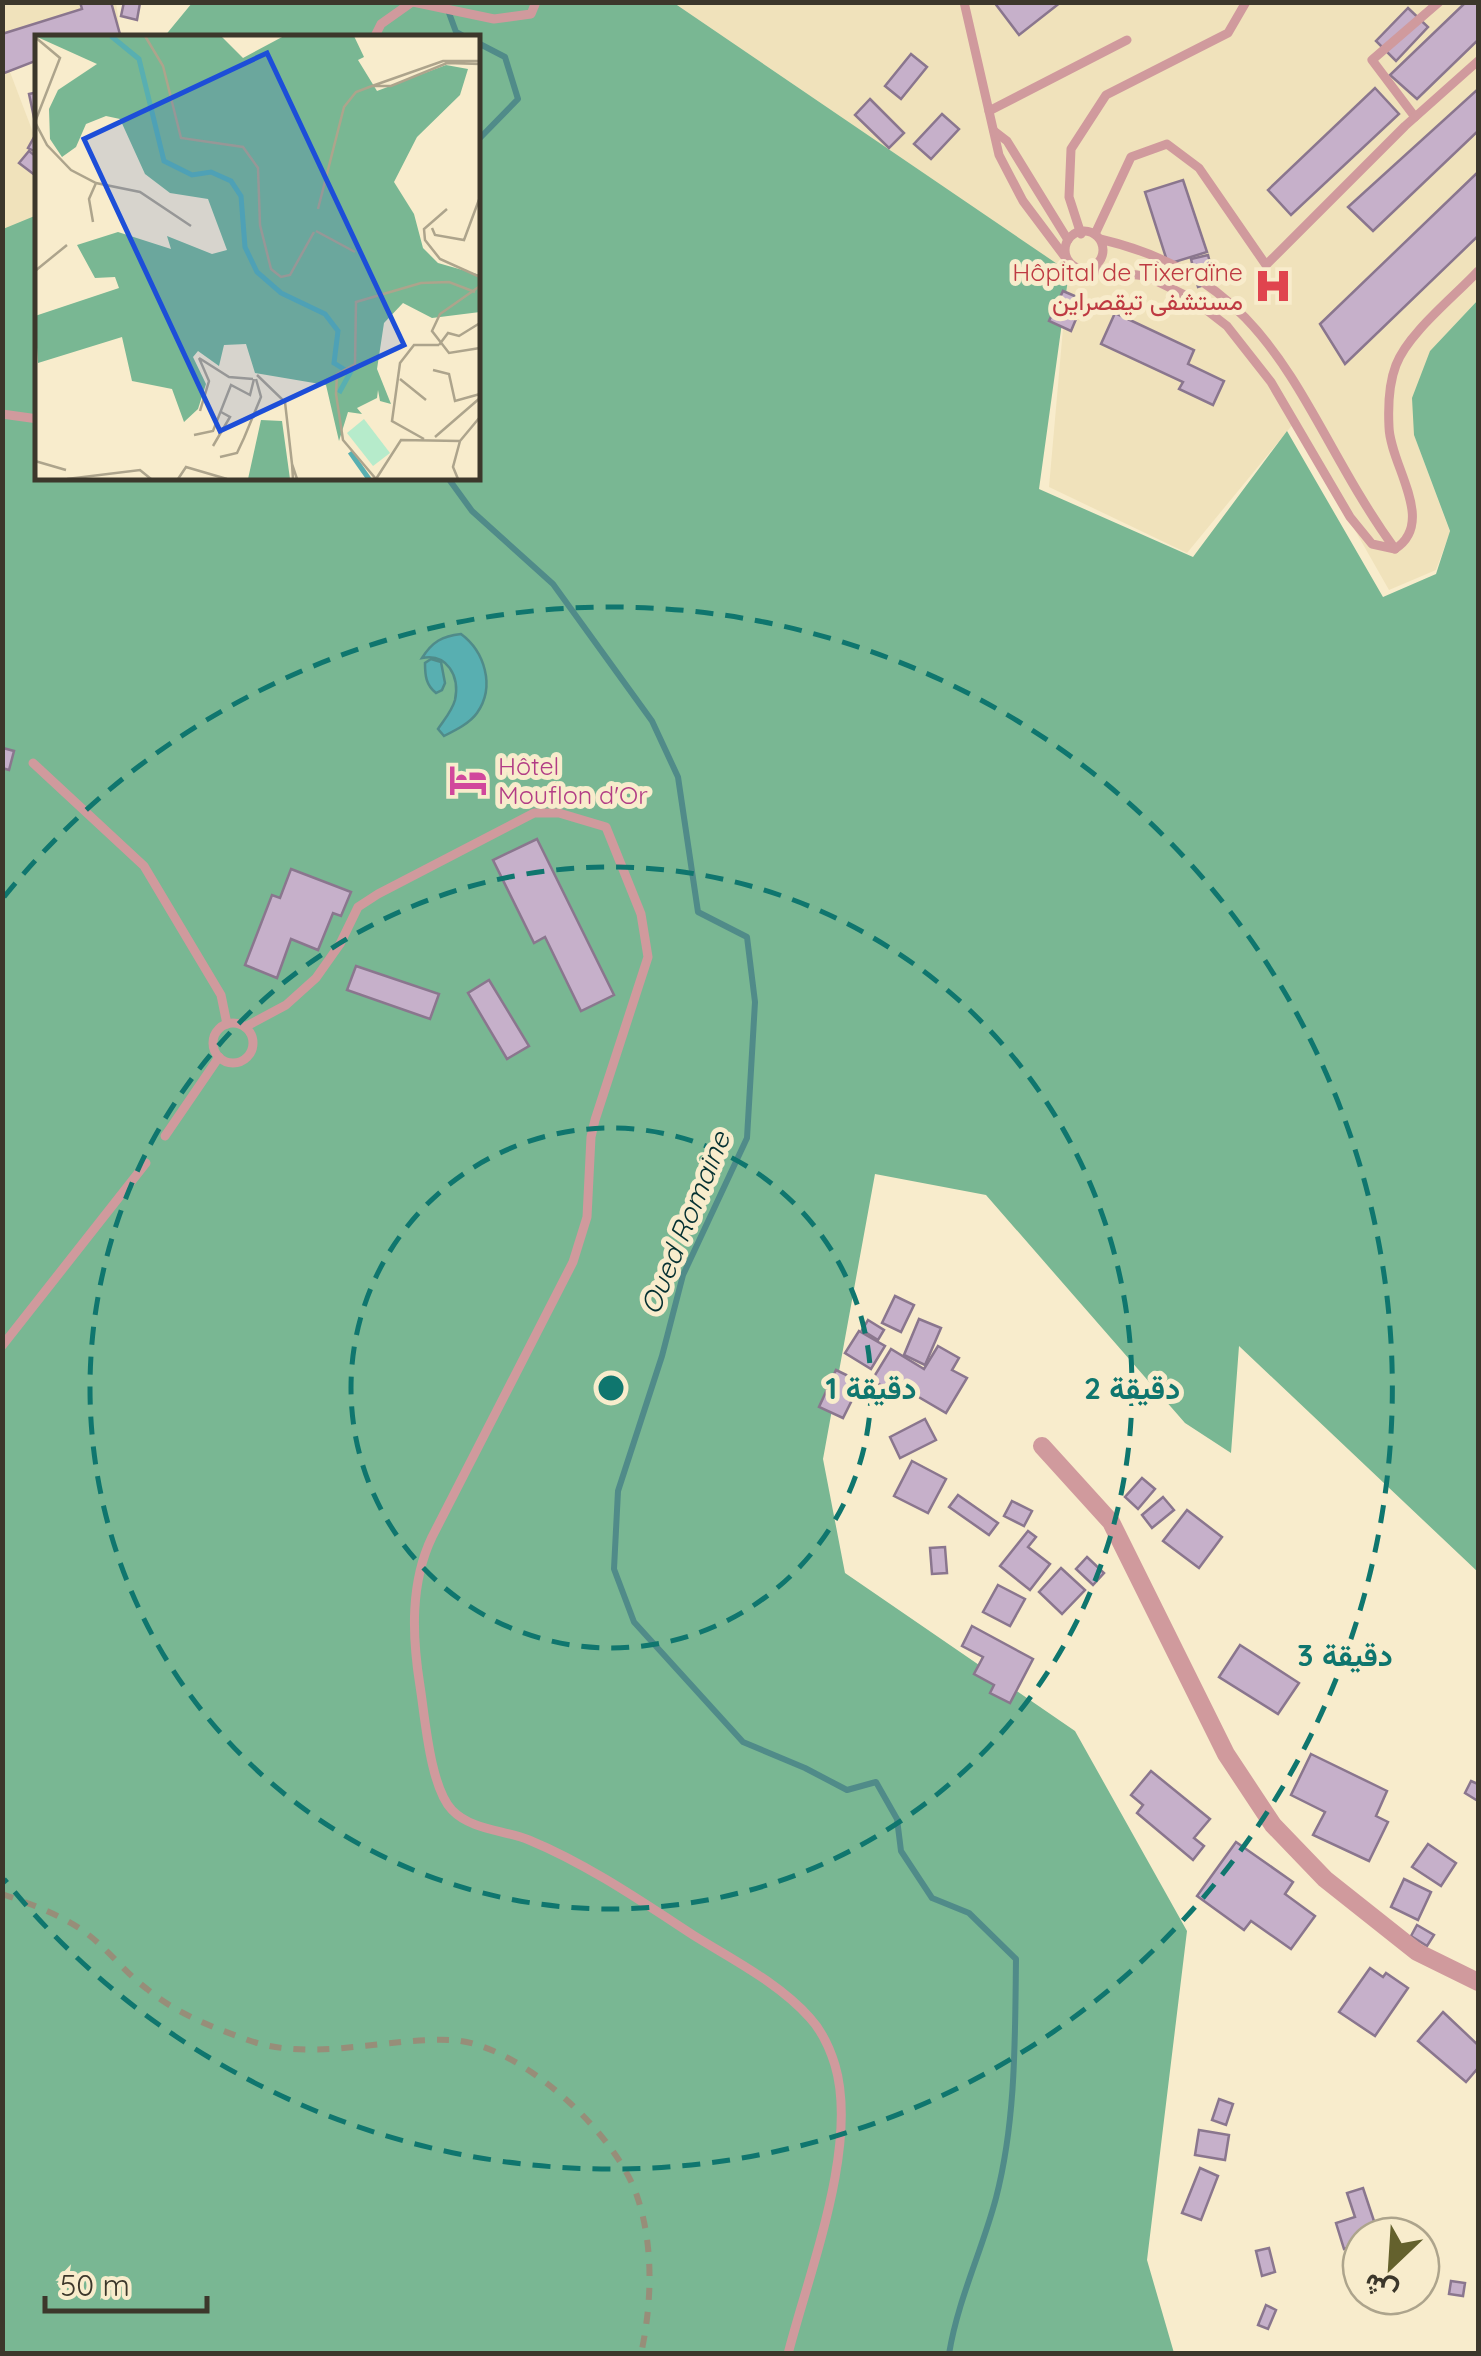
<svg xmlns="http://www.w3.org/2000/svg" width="1481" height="2356" font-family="Quicksand,Vazirmatn,sans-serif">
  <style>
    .built { fill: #f0e2bb }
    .forest { fill: #79b793 }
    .water { fill: #58afb1; stroke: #508b89; stroke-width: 2.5 }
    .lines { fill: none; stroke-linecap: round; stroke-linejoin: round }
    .stream { stroke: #508b89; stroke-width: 6 }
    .building { fill: #c6b0ca; stroke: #8a768e; stroke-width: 2.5 }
    .service { stroke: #d09a9d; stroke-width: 9 }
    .minor { stroke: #d09a9d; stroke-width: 18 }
    .rail { stroke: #978e79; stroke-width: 6; stroke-dasharray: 12 12; stroke-linecap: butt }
    .ring { fill: none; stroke: #0f766e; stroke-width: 5; stroke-dasharray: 18 12 }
    .labels { text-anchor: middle; stroke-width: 10; stroke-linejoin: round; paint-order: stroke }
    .health-label { font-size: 25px; fill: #be3a42; stroke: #f8eccc; text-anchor: end }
    .hotel-label { font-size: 25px; fill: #b23c85; stroke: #f8eccc; text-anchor: start }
    .water-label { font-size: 28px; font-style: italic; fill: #043031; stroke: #f8eccc }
    .inset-river { fill: none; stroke: #58afb1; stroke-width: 5 }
    .inset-road { fill: none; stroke: #ada48c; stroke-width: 2.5 }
    .view { fill: #1d4ed8; fill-opacity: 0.15; stroke: #1d4ed8; stroke-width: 5 }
    .inset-edge { fill: none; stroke: #3c372b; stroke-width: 5 }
    .centre { fill: #0f766e; stroke: #f8eccc; stroke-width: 5 }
    .ring-label { font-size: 30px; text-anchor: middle; font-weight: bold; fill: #0f766e; stroke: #f8eccc; stroke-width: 10; stroke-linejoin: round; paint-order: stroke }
  </style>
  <rect width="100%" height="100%" fill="#f8eccc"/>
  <!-- built -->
  <g class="built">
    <polygon points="3,3 116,3 121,37 38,38 37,60 10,72 37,143 38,248 3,310"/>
    <polygon points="674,3 1478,3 1478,300 1430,351 1414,435 1450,532 1436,570 1389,590 1294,423 1187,553 1049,487 1068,272"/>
  </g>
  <!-- forest -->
  <polygon class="forest" points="192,3 674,3 1069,272 1039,489 1193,557 1287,431 1383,597 1436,574 1450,531 1414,435 1412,398 1430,351 1478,300 1478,1572 1239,1346 1231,1453 1185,1423 986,1195 875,1174 823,1459 845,1573 1075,1731 1187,1931 1147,2260 1174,2353 3,2354 3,229 37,215 38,478 478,478 478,38 164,37"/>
  <!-- water -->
  <g class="water">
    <path d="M461 634C484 651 496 686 477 713 470 723 456 730 444 736L438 729C444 720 452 711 455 700 460 676 447 653 422 658 432 642 442 636 461 634Z"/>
    <path d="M431 659 441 662 445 683 442 690 436 693C426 685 425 676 425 663Z"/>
  </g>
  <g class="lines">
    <!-- stream -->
    <g class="stream">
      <polyline points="445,2 456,32 467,38"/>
      <polyline points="478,43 505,57 518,99 478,140"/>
      <path d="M448 478 472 511 553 584 652 721 678 777 698 912 747 937 755 1002 747 1138 683 1275 662 1356 618 1491 614 1569 634 1622 743 1742 805 1768 847 1790 876 1782 897 1819 901 1851 932 1898 969 1913 1016 1959C1015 2039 1016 2121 996 2198 982 2251 958 2299 949 2354"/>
    </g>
  </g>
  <!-- building -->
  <g class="building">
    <polygon points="80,2 111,2 121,38 38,38 38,60 2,74 2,34 82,9"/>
    <polygon points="124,2 140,3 137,20 121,16"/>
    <polygon points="994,2 1061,2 1019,35"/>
    <polygon points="1466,2 1478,2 1478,40 1417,99 1390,75"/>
    <polygon points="1408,8 1428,27 1396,61 1376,41"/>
    <polygon points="911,54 927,67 901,99 885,86"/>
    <polygon points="1375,88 1399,114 1291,215 1268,190"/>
    <polygon points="1478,89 1478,131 1373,231 1348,207"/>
    <polygon points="38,92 38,127 36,127 29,94"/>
    <polygon points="870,99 904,133 889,148 855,115"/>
    <polygon points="942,114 959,129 931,159 914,144"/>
    <polygon points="38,130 38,153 28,148"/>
    <polygon points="29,151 38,158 36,176 19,163"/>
    <polygon points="1478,172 1478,236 1345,364 1320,324"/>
    <polygon points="1183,180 1207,252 1168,264 1145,192"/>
    <polygon points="1208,255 1215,282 1198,287 1191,259"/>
    <polygon points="1063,291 1084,300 1071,331 1049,321"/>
    <polygon points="1115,313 1194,350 1188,364 1224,381 1213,405 1179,389 1183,382 1101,344"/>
    <polygon points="3,748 14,751 9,770 2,768"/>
    <polygon points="537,839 614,995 581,1011 545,937 534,943 493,860"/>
    <polygon points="291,869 351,892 341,916 333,913 318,950 291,939 277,978 245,965 272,895 280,898"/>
    <polygon points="356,966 439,994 430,1019 347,990"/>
    <polygon points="489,980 529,1046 507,1059 468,993"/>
    <polygon points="895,1296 914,1305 901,1332 882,1323"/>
    <polygon points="919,1319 941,1328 925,1365 904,1355"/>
    <polygon points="868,1320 884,1330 878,1340 862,1330"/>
    <polygon points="859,1331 885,1346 871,1369 845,1353"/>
    <polygon points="938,1346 959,1358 952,1370 967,1378 946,1413 910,1392 906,1400 872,1380 891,1349 924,1369"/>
    <polygon points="836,1370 861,1382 843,1418 819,1407"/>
    <polygon points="925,1419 936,1440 900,1458 890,1437"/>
    <polygon points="912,1461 946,1479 928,1513 894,1496"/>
    <polygon points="1142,1478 1155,1489 1138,1509 1125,1497"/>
    <polygon points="958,1495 998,1523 989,1535 949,1507"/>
    <polygon points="1163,1497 1174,1510 1152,1528 1142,1515"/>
    <polygon points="1012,1501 1032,1511 1024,1526 1004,1516"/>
    <polygon points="1187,1510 1222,1537 1199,1568 1163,1541"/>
    <polygon points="1028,1531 1036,1537 1028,1547 1050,1564 1030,1590 1000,1566"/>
    <polygon points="945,1547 947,1573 932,1574 930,1548"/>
    <polygon points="1087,1557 1104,1573 1093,1585 1076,1569"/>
    <polygon points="1061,1568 1085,1590 1062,1614 1039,1592"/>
    <polygon points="998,1585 1025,1599 1010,1626 983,1612"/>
    <polygon points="972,1626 1033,1659 1010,1703 990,1693 994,1685 974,1674 983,1657 962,1646"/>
    <polygon points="1240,1645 1299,1683 1278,1714 1219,1677"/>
    <polygon points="1311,1754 1387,1791 1376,1816 1388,1822 1369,1861 1313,1835 1325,1812 1291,1795"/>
    <polygon points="1151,1771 1210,1819 1194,1838 1204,1846 1193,1860 1137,1813 1143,1805 1131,1795"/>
    <polygon points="1471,1781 1478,1784 1478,1801 1465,1793"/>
    <polygon points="1236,1842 1293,1882 1285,1894 1315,1916 1291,1949 1251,1921 1244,1930 1197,1896"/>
    <polygon points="1428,1844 1456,1863 1441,1886 1412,1867"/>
    <polygon points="1404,1879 1431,1892 1418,1920 1391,1907"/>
    <polygon points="1417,1925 1434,1935 1427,1946 1411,1936"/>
    <polygon points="1370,1968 1383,1977 1386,1973 1408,1988 1375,2036 1339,2012"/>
    <polygon points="1443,2012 1478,2045 1478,2068 1466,2082 1418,2041"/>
    <polygon points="1219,2099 1233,2104 1226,2125 1212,2120"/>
    <polygon points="1199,2130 1229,2135 1225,2160 1195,2155"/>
    <polygon points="1200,2168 1218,2176 1201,2220 1182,2213"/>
    <polygon points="1363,2188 1379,2236 1361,2236 1361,2244 1344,2249 1336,2223 1355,2217 1347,2193"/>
    <polygon points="1269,2248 1275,2272 1262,2276 1256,2251"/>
    <polygon points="1451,2281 1465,2283 1463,2296 1449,2294"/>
    <polygon points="1266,2305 1276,2310 1268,2329 1258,2325"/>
  </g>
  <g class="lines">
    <!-- service -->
    <g class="service">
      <polyline points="413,2 494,19 531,14 536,2"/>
      <polyline points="964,2 999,155 1023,201 1065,257"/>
      <polyline points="374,38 381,24 412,2"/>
      <polyline points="989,111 1127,40"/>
      <polyline points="1415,117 1372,60 1439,2"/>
      <polyline points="994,131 1007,141 1068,240"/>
      <circle cx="1084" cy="250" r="19"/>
      <polyline points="1081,234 1069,197 1071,149 1106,95 1228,33 1246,2"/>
      <polyline points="1095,234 1131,157 1167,144 1199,168 1266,265 1405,126 1478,61"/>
      <path d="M1100 239C1283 282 1299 417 1395 549"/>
      <path d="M1085 269 1146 276 1191 298 1227 326 1271 382 1350 517 1372 544 1395 549C1437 522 1390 465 1389 427 1388 407 1389 383 1396 365 1408 333 1455 296 1478 271"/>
      <polyline points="2,414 38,419"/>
      <polyline points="33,763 144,866 221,995 227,1024"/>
      <circle cx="233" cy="1043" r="20"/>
      <path d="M245 1027 286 1005 316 978 340 944 358 907 378 894 534 813H559L606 827 641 914 648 957 595 1120 591 1137 587 1217 573 1262 432 1537C410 1583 412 1636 420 1686 425 1717 430 1787 452 1810 471 1830 504 1830 529 1840 587 1864 641 1901 693 1935 733 1960 779 1983 810 2018 822 2031 830 2049 835 2065 859 2146 809 2272 788 2354"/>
      <polyline points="165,1136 219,1057"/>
      <polyline points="2,1346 146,1163"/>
    </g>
    <!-- minor -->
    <polyline class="minor" points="1042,1446 1111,1522 1226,1754 1273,1825 1325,1879 1417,1952 1478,1982"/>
    <!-- rail -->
    <path class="rail" d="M2 1894C26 1902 58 1914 79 1928 104 1944 123 1971 147 1989 177 2014 212 2027 248 2040 312 2063 386 2037 452 2040 520 2044 616 2133 637 2196 654 2246 652 2303 641 2354"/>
  </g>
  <!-- distance rings -->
  <g class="ring">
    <circle cx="611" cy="1388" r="260"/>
    <circle cx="611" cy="1388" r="521"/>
    <path d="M4 897A781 781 0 1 1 4 1879"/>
  </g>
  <!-- icons -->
  <defs>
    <g id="hospital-bare" transform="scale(3)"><path d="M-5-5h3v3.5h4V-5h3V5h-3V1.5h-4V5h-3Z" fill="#e0444e" stroke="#f8eccc" stroke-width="2.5" paint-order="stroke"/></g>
    <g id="hotel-bare" transform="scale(3)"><path d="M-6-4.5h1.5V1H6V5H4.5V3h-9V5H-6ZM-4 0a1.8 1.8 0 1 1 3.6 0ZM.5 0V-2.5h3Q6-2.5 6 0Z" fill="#d1479c" stroke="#f8eccc" stroke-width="2.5" paint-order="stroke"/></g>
  </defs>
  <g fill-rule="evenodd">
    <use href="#hospital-bare" x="1273" y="286"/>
    <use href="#hotel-bare" x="468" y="780"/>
  </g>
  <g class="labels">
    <!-- health labels -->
    <g class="health-label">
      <text x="1243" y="281">Hôpital de Tixeraïne<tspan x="1243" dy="29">مستشفى تيقصراين</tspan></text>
    </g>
    <!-- hotel labels -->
    <g class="hotel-label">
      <text x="498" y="775">Hôtel<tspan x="498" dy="29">Mouflon d'Or</tspan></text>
    </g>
    <!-- water labels -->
    <g class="water-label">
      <text transform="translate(685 1223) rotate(-68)" y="10">Oued Romaine</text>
    </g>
  </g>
  <!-- overview -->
  <g transform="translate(35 35)">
    <rect width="445" height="445" fill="#f8eccc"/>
    <path d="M329 384 355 418 338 431 312 398Z" fill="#b6ebcb"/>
    <path d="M0 1H186L208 23 249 1H319L329 22 323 25 342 56 411 30 433 34 425 60 382 102 359 147 379 179 388 213 403 228 445 240V277L397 283 368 268 349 288 342 334 356 369 345 366 343 355 342 363 322 373 327 379 313 377 304 406 291 350 220 338 211 309 189 310 184 331 163 316 158 322 171 349 163 374 149 387 137 354 97 346 87 302 3 328 0 281 84 253 80 242 60 243 42 210 83 197 136 214 132 201 177 219 192 215 173 164 135 158 110 139 85 84 71 81 51 89 41 112 27 122 15 104 14 74 23 55 62 29ZM226 385 247 386 255 444H213Z" fill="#79b793"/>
    <path class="inset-river" d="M76 1 104 24 129 126 157 140 176 137 196 146 206 161 210 212 222 237 246 258 290 279 303 296 299 328 315 338 304 358M315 417 334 444"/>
    <path class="inset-road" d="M110 1 128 31 146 103 208 112 223 133 225 190 236 234 246 242 255 240 279 197M0 2 25 23 0 87 12 110 36 135 61 148 105 157 156 191M445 26H408L337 51H356L412 28 445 29M283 174 309 72 321 57 337 51M412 174 389 194 390 205 405 224 445 242M58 187 54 164 61 148M397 193 400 200 429 205 445 162M281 196 320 217M0 236 32 210M445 251 405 279 397 296 414 318 445 313M404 310 413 298 424 301 445 288M164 323 194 342 218 344M164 323 174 346 165 376M398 335 414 339 420 366 445 359M222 340 250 367 257 429M365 344 391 365M159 400 178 396 196 350 215 360 219 344M400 402 445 363M389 404 357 386 365 328 379 310H404M425 406 445 382M178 411 195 382 186 377M185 422 202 418 209 403 226 362 221 344M0 426 31 435M32 444 105 435 116 444M143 444 151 432 192 444M258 444 257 429 262 444M341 444 308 405 301 359 302 339 320 329 321 267 386 248 414 247 440 257M341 444 366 405 425 406M423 444 418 432 425 406"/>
    <path class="view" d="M232 18 369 310 185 396 49 104Z"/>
    <rect width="445" height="445" class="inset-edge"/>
  </g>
  <circle cx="611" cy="1388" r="15" class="centre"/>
  <g class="ring-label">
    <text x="871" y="1399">1 دقيقة</text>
    <text x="1132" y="1399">2 دقيقة</text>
    <text x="1345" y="1666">3 دقيقة</text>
  </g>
  <!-- border -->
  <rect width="1481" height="2356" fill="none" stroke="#3c372b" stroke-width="10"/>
  <!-- north arrow -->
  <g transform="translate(1391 2266) rotate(205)"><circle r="48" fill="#f8eccc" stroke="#ada48c" stroke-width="2.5"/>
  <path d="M0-8L18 38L0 25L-18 38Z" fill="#64612d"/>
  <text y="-15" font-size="28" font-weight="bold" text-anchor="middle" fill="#3c372b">ش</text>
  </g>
  <!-- scale -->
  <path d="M45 2296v15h162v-15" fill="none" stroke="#3c372b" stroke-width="5"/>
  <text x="60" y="2296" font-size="30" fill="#3c372b" stroke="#f8eccc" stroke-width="8" paint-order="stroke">50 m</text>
</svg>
